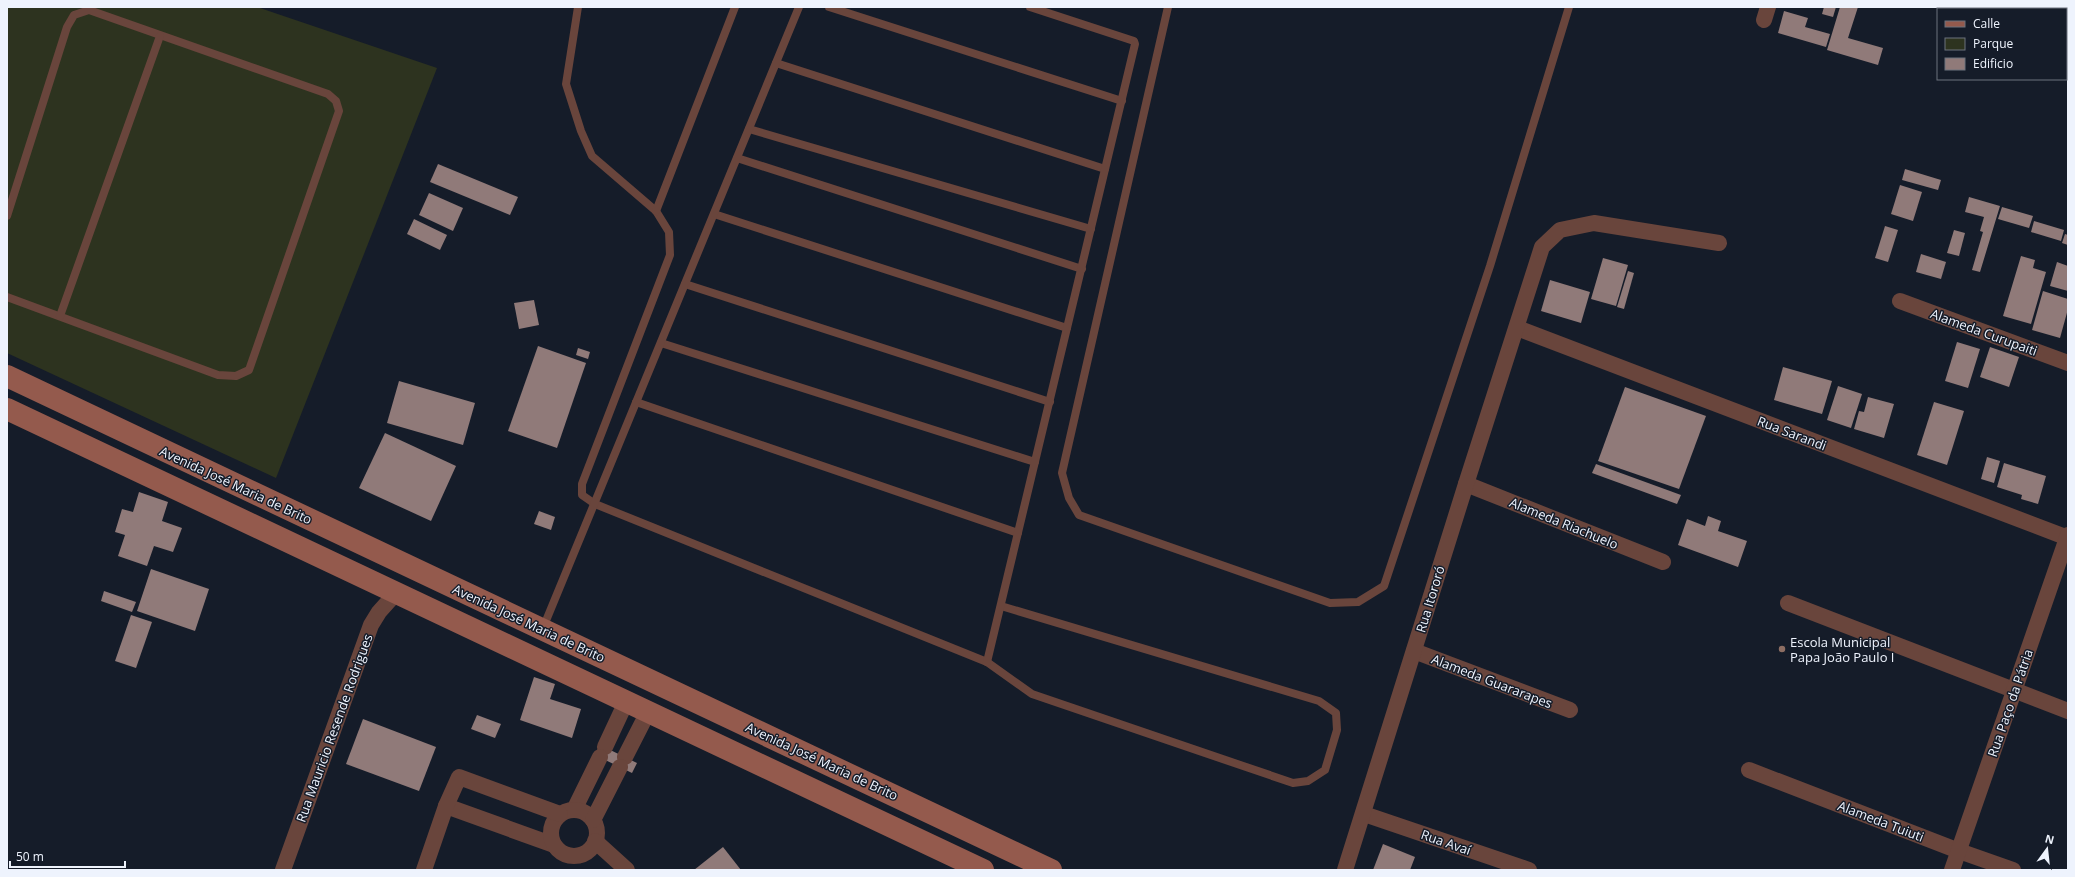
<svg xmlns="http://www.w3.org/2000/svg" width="2075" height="877" font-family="'Open Sans',sans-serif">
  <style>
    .green { fill: #2d331f }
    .building { fill: #907a79 }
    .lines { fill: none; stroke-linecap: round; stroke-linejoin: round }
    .lane { stroke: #69453c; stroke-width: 8 }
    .street { stroke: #69453c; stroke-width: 16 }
    .secondary { stroke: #945a4d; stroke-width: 22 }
    .education-dot { fill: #8d6e63; stroke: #151c29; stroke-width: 1.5 }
    .labels { text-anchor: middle; stroke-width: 3; stroke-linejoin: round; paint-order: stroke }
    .street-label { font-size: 13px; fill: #eef3fd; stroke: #151c29 }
    .poi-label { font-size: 13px; fill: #eef3fd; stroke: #151c29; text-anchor: start }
  </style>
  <rect width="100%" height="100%" fill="#151c29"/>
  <!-- green -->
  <polygon class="green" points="7,7 257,7 437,68 276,478 7,353"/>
  <!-- building -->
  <g class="building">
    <polygon points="1824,7 1836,7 1833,17 1822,14"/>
    <polygon points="1840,7 1858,7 1848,38 1883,48 1878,65 1827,50"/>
    <polygon points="1784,11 1808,18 1805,27 1830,34 1826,47 1778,33"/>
    <polygon points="438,164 518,197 510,215 430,182"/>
    <polygon points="1905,169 1941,180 1938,190 1902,180"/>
    <polygon points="1900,185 1922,192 1913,221 1891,214"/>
    <polygon points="429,193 463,208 453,231 419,215"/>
    <polygon points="1969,197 2000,206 1980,272 1972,270 1983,232 1980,231 1984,217 1965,212"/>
    <polygon points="2002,207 2033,216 2029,228 1998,219"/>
    <polygon points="414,219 447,235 440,250 407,234"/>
    <polygon points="2034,221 2064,230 2061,241 2031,232"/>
    <polygon points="1885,226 1898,230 1888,262 1875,258"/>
    <polygon points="1954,230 1965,233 1959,256 1947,253"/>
    <polygon points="2065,234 2068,235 2068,245 2062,243"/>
    <polygon points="1921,254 1946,262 1941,279 1916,272"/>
    <polygon points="2021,256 2035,260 2033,268 2046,272 2031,324 2003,316"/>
    <polygon points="1603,258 1628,265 1616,306 1591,299"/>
    <polygon points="2057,262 2068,266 2068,291 2050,286"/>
    <polygon points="1628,271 1634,273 1624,309 1617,307"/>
    <polygon points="1550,280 1590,292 1581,323 1541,311"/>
    <polygon points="2043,291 2068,299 2068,309 2060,338 2032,330"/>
    <polygon points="534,300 539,325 519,329 514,303"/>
    <polygon points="1957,342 1980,349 1968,388 1945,381"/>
    <polygon points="538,346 586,363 557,448 508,431"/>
    <polygon points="1990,347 2019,357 2009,387 1980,377"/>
    <polygon points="578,348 590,352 588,359 576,355"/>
    <polygon points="1783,367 1832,381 1822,414 1774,400"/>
    <polygon points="399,381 475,403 463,445 387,423"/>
    <polygon points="1838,386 1862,394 1851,428 1827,420"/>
    <polygon points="1625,387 1706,416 1679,489 1598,461"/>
    <polygon points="1868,397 1894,404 1884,438 1854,429 1859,411 1864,412"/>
    <polygon points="1934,402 1964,411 1947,465 1917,455"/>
    <polygon points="385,433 456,466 431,521 359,488"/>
    <polygon points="1987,457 2000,461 1994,483 1981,479"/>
    <polygon points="2004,463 2046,476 2038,504 2021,499 2022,495 1997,487"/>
    <polygon points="1596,464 1681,495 1677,504 1592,473"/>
    <polygon points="139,492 168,502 162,521 182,528 173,552 154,546 147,566 118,556 125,535 115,532 122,509 133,512"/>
    <polygon points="539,511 555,517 551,530 534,524"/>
    <polygon points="1708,516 1721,521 1718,531 1747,541 1738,567 1678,545 1687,519 1705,526"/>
    <polygon points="151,569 209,589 195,631 137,611"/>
    <polygon points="104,591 136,602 132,612 101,601"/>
    <polygon points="131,615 152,622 136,668 115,661"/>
    <polygon points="534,677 555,684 550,699 581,709 572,738 520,720"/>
    <polygon points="477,715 501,724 495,738 471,729"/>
    <polygon points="363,719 436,747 419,791 346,764"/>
    <polygon points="600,745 637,763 632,773 595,755"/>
    <polygon points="1383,844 1415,857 1410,870 1373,870"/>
    <polygon points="723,847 741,870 694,870"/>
  </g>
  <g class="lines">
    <!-- lane -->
    <g class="lane">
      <polyline points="578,7 566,84 581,131 592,156 656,211 669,232 670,255 582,484 582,495 595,504 987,662 1032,694 1293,783 1308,781 1325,770 1337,730 1336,713 1319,701 1001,606"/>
      <polyline points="829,7 1122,101"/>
      <polyline points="1168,7 1062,473 1069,498 1079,515 1330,603 1358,602 1384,586 1490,266 1569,7"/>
      <polyline points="776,63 1105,169"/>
      <polyline points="749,129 1091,229"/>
      <polyline points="737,158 1082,269"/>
      <polyline points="656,211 735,7"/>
      <polyline points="714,214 1067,328"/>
      <polyline points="7,216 67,27 74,15 89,10 328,94 336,101 339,111 249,370 236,376 218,375 7,297"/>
      <polyline points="685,284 1050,402"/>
      <polyline points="60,316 160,36"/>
      <polyline points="661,343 1035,462"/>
      <polyline points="636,402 1018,533"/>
      <polyline points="543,628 799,7"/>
      <polyline points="987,662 1135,44 1134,41 1030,7"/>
    </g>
    <!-- street -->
    <g class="street">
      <polyline points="2049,7 2055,9"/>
      <polyline points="2066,13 2068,13"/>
      <polyline points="1764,20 1768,7"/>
      <polyline points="1900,301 2068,363"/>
      <polyline points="1517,328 2068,538"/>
      <polyline points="1466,484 1663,562"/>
      <polyline points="1788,603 2068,711"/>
      <polyline points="1414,651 1570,710"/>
      <polyline points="605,747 626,702"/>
      <polyline points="625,757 648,712"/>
      <polyline points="1749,770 1959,851 2013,870"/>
      <polyline points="446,806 554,845"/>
      <polyline points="574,810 600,757"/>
      <circle cx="574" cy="833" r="23"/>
      <polyline points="1364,814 1529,870"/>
      <polyline points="593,820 620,767"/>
      <polyline points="595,841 627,870"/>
      <polyline points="283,870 371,625 379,612 396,593"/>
      <polyline points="424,870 446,806 459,777 560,814"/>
      <polyline points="1345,870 1466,484 1542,247 1560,230 1594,223 1719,243"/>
      <polyline points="1952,870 2068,535"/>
    </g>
    <!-- secondary -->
    <g class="secondary">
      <polyline points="7,376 1051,870"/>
      <polyline points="7,409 983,870"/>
    </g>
  </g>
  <!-- markers -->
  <circle class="education-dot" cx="1782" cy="649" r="4"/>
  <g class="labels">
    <!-- street labels -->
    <g class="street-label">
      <text transform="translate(1984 332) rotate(20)" y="5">Alameda Curupaiti</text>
      <text transform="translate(1792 433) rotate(21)" y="5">Rua Sarandi</text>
      <text transform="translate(236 485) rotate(25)" y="5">Avenida José Maria de Brito</text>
      <text transform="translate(1564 523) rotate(22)" y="5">Alameda Riachuelo</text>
      <text transform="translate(1430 599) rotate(-73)" y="5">Rua Itororó</text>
      <text transform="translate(529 623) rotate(25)" y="5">Avenida José Maria de Brito</text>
      <text transform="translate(1492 681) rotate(21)" y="5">Alameda Guararapes</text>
      <text transform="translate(2010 703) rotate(-71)" y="5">Rua Paço da Pátria</text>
      <text transform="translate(334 728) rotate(-70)" y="5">Rua Mauricio Resende Rodrigues</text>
      <text transform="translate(822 761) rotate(25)" y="5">Avenida José Maria de Brito</text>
      <text transform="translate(1881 821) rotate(21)" y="5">Alameda Tuiuti</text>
      <text transform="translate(1446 842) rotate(19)" y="5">Rua Avaí</text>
    </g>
    <!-- poi labels -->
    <g class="poi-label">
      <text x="1790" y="647">Escola Municipal<tspan x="1790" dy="15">Papa João Paulo I</tspan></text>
    </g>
  </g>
  <!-- border -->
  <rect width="2075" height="877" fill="none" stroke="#eef3fd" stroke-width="16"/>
  <!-- legend -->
  <rect x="1937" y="8" width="130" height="72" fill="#151c29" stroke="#6c727e"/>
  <rect x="1945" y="21" width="20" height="6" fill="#945a4d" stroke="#6c727e"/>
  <text x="1973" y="28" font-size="12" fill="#eef3fd">Calle</text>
  <rect x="1945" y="38" width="20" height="12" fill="#2d331f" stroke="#6c727e"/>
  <text x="1973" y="48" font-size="12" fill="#eef3fd">Parque</text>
  <rect x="1945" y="58" width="20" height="12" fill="#907a79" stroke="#6c727e"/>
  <text x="1973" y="68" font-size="12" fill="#eef3fd">Edificio</text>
  <!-- north arrow -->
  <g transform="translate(2047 849) rotate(15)" stroke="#151c29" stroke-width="3" paint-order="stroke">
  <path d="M0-3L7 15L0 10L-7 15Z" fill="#eef3fd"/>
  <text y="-6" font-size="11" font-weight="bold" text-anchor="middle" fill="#eef3fd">N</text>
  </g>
  <!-- scale -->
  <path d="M10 861v6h115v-6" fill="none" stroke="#eef3fd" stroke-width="2"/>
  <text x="16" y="861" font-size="12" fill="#eef3fd" stroke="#151c29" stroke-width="3" paint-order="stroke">50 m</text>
</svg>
